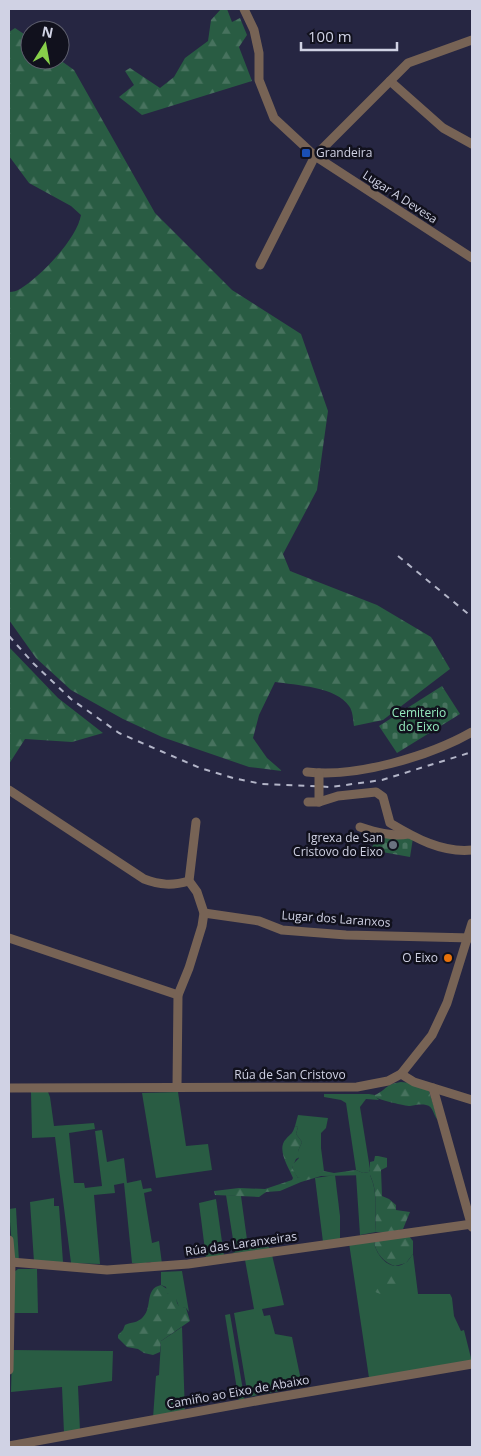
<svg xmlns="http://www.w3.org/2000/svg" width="481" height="1456" font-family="'Open Sans',sans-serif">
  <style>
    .green { fill: #295c43 }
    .forest { fill: url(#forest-firs) }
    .cemetery { fill: url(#cemetery-stones) }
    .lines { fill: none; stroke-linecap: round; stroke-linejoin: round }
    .minor { stroke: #776355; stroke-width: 9 }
    .rail { stroke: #b3b5c8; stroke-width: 2; stroke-dasharray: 6 6; stroke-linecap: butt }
    .minor-bridge { stroke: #776355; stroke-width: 9 }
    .transit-dot { fill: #1a4fb4; stroke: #11111d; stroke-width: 2 }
    .worship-dot { fill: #6b7280; stroke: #11111d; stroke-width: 2 }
    .food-dot { fill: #e8710a; stroke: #11111d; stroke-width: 2 }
    .labels { text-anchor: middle; stroke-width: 5; stroke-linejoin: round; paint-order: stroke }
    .poi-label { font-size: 12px; fill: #d0d2e4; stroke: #11111d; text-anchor: end }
    .street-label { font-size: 12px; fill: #d0d2e4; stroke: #11111d }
    .park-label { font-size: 12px; fill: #95ebbe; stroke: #11111d }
  </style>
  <defs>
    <pattern id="forest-firs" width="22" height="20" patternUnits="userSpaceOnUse" patternTransform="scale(1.25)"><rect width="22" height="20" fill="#295c43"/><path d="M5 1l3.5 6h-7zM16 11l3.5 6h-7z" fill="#47725e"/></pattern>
    <pattern id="cemetery-stones" width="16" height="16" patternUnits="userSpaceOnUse" patternTransform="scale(1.25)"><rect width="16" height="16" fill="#295c43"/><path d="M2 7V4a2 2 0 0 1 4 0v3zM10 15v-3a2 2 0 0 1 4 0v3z" fill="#47725e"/></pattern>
  </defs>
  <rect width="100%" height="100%" fill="#262642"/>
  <!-- green -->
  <g class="green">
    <polygon points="31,1092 48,1092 50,1097 54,1126 94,1123 95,1129 69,1133 74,1183 84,1183 85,1188 102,1186 95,1131 102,1130 107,1162 124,1158 127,1183 141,1180 143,1189 151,1188 152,1191 144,1193 152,1243 159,1241 162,1264 154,1264 150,1262 141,1264 132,1263 124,1183 114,1185 115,1193 94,1195 100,1264 71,1263 55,1137 32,1138"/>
    <polygon points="178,1092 186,1146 208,1144 212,1170 156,1178 142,1093"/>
    <polygon points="324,1094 369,1094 375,1095 376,1097 379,1100 366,1099 360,1107 370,1169 369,1172 363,1173 356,1170 346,1103 341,1100 324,1097"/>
    <polygon points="298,1115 328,1118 326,1128 321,1133 321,1148 324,1171 298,1178 292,1169 293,1164 299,1158 298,1151 302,1142 296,1134 298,1127 295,1126"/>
    <polygon points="335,1175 340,1216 340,1239 323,1242 315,1178"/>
    <path d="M356 1175H370C379 1194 374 1213 376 1232L360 1235Z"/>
    <path d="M226 1195 241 1196 248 1247C255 1250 262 1246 269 1247L270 1251 232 1253 235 1252Z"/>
    <polygon points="54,1198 54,1206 59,1206 63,1262 34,1262 30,1202"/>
    <polygon points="216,1199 224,1256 206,1258 199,1203"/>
    <polygon points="16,1208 19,1262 13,1260 9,1209"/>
    <path d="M374 1242C376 1255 390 1273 405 1263 409 1261 410 1257 413 1254L418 1294H450L452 1298 454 1316 461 1331 464 1330 472 1362 369 1378 349 1243Z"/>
    <polygon points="272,1255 284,1305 262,1309 264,1316 270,1315 275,1334 292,1337 302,1385 301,1387 248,1397 234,1313 254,1309 245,1260"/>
    <polygon points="18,1269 37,1269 38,1313 13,1313 14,1272"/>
    <polygon points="182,1271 189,1312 186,1308 179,1307 176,1299 167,1293 166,1287 161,1285 161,1272"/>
    <polygon points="230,1314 245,1402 239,1402 225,1315"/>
    <polygon points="182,1327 185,1413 153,1418 156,1376 159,1375 161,1341"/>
    <polygon points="12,1350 113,1351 112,1381 78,1386 80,1431 64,1433 62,1387 11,1392"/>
  </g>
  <!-- forest -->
  <g class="forest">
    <polygon points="221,9 227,9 232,22 240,18 247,35 239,47 252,81 142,115 119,97 134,85 125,71 130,68 160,88 174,77 185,58 208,41 211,20"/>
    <path d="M15 28 30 38V60H60L74 70 155 213 232 290 301 334 328 411 317 490 283 554 290 571 377 605 431 637 450 669 383 720 354 726C353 720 353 711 349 706 337 687 295 685 275 682L259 715 253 738 267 758 282 771 249 767 162 737 123 719 71 690 36 658 9 620V292C13 292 17 291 20 289 40 277 77 239 81 215L71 206 29 183 9 156V32Z"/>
    <polygon points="9,647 58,698 103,733 72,742 25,739 9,764"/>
    <path d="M401 1082 411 1083 429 1091 438 1120C433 1116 434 1106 426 1105 421 1104 415 1105 410 1106 405 1106 380 1100 375 1097V1095C388 1089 385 1084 401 1082Z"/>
    <path d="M295 1126 298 1127 296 1134 302 1142 298 1151 302 1156 296 1159 292 1168 298 1178 303 1175 324 1171 334 1173 356 1170 363 1173 369 1172 370 1169V1162L374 1161 375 1156H378L387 1158V1167L381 1170 382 1196 389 1199 396 1205V1210L410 1212 403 1229 386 1233 376 1232C374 1213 379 1193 370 1175L321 1176 301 1182 280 1191 266 1192 259 1197 215 1195 214 1191 239 1188 265 1189 292 1180 293 1178C289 1168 276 1149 286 1139 291 1133 292 1135 295 1126Z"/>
    <path d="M408 1235 413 1241V1254L406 1263 395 1266C384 1263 376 1253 374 1242Z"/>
    <path d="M381 1273C392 1274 407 1270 411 1282L402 1284 399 1290C382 1290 389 1301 369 1288V1286Z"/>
    <path d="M161 1285 167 1289V1293L176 1296 177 1303 179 1306 186 1308 190 1321 161 1341 160 1352 153 1355 144 1353 138 1349 127 1347 118 1338V1335L123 1330 125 1325C131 1322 138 1323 143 1317 153 1307 144 1289 161 1285Z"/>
  </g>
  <!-- cemetery -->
  <g class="cemetery">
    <polygon points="442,686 460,714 397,753 379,726"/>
    <polygon points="377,836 413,838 410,857 371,850"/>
  </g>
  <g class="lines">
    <!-- minor -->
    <g class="minor">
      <polyline points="244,9 254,30 259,53 259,80 274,118 315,156 472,258"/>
      <polyline points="390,81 443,128 472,144"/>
      <polyline points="260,265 315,156 408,63 472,40"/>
      <path d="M307 772C356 778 430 756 472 732"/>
      <path d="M9 790 144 879C160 885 172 886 189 881"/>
      <path d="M308 802H319L338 796 376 792 383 797 390 823C415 838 442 853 472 850"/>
      <path d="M360 827C375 832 392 837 408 834"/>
      <polyline points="204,913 259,921 282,930 346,935 472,938"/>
      <polyline points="9,938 178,995"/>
      <polyline points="401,1074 414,1082 472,1100"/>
      <polyline points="177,1087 178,995 189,968 202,926 204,913 197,892 189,881 196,822"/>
      <polyline points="9,1088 357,1087 388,1081 401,1074 432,1035 447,1003 472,923"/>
      <polyline points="433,1088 472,1227"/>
      <polyline points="9,1240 11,1262 9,1370"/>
      <polyline points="11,1262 107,1270 188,1264 472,1224"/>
      <polyline points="9,1446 267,1399 472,1364"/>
    </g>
    <!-- rail -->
    <g class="rail">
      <polyline points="398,556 472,617"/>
      <polyline points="9,636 33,663 71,699 119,733 200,768 233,778 262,784 331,787 382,780 472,752"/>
    </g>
    <!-- minor-bridge -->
    <polyline class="minor-bridge" points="319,773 319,802"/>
  </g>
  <!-- markers -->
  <rect class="transit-dot" x="301" y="148" width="10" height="10" rx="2.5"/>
  <circle class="worship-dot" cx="393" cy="845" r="5"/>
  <circle class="food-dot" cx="448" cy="958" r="5"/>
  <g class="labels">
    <!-- poi labels -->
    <g class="poi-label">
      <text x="316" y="157" text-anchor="start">Grandeira</text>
      <text x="383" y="842">Igrexa de San<tspan x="383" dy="14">Cristovo do Eixo</tspan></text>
      <text x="438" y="962">O Eixo</text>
    </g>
    <!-- street labels -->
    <g class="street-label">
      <text transform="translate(400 197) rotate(33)" y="4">Lugar A Devesa</text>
      <text transform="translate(336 919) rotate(4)" y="4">Lugar dos Laranxos</text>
      <text x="290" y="1079">Rúa de San Cristovo</text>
      <text transform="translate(241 1244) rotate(-8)" y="4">Rúa das Laranxeiras</text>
      <text transform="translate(238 1392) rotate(-10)" y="4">Camiño ao Eixo de Abaixo</text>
    </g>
    <!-- park labels -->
    <g class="park-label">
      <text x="419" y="717">Cemiterio<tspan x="419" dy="14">do Eixo</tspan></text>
    </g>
  </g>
  <!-- border -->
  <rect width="481" height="1456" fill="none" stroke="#d0d2e4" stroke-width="20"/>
  <!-- north arrow -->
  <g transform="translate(45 45) rotate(11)"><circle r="24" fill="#11111d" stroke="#5d5e6d"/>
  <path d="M0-4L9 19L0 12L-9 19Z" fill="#87cf4a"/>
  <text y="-8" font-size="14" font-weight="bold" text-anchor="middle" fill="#d0d2e4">N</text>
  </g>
  <!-- scale -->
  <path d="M301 42v8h96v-8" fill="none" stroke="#d0d2e4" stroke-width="2.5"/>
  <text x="308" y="42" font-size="15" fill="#d0d2e4" stroke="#11111d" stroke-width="4" paint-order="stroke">100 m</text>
</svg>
